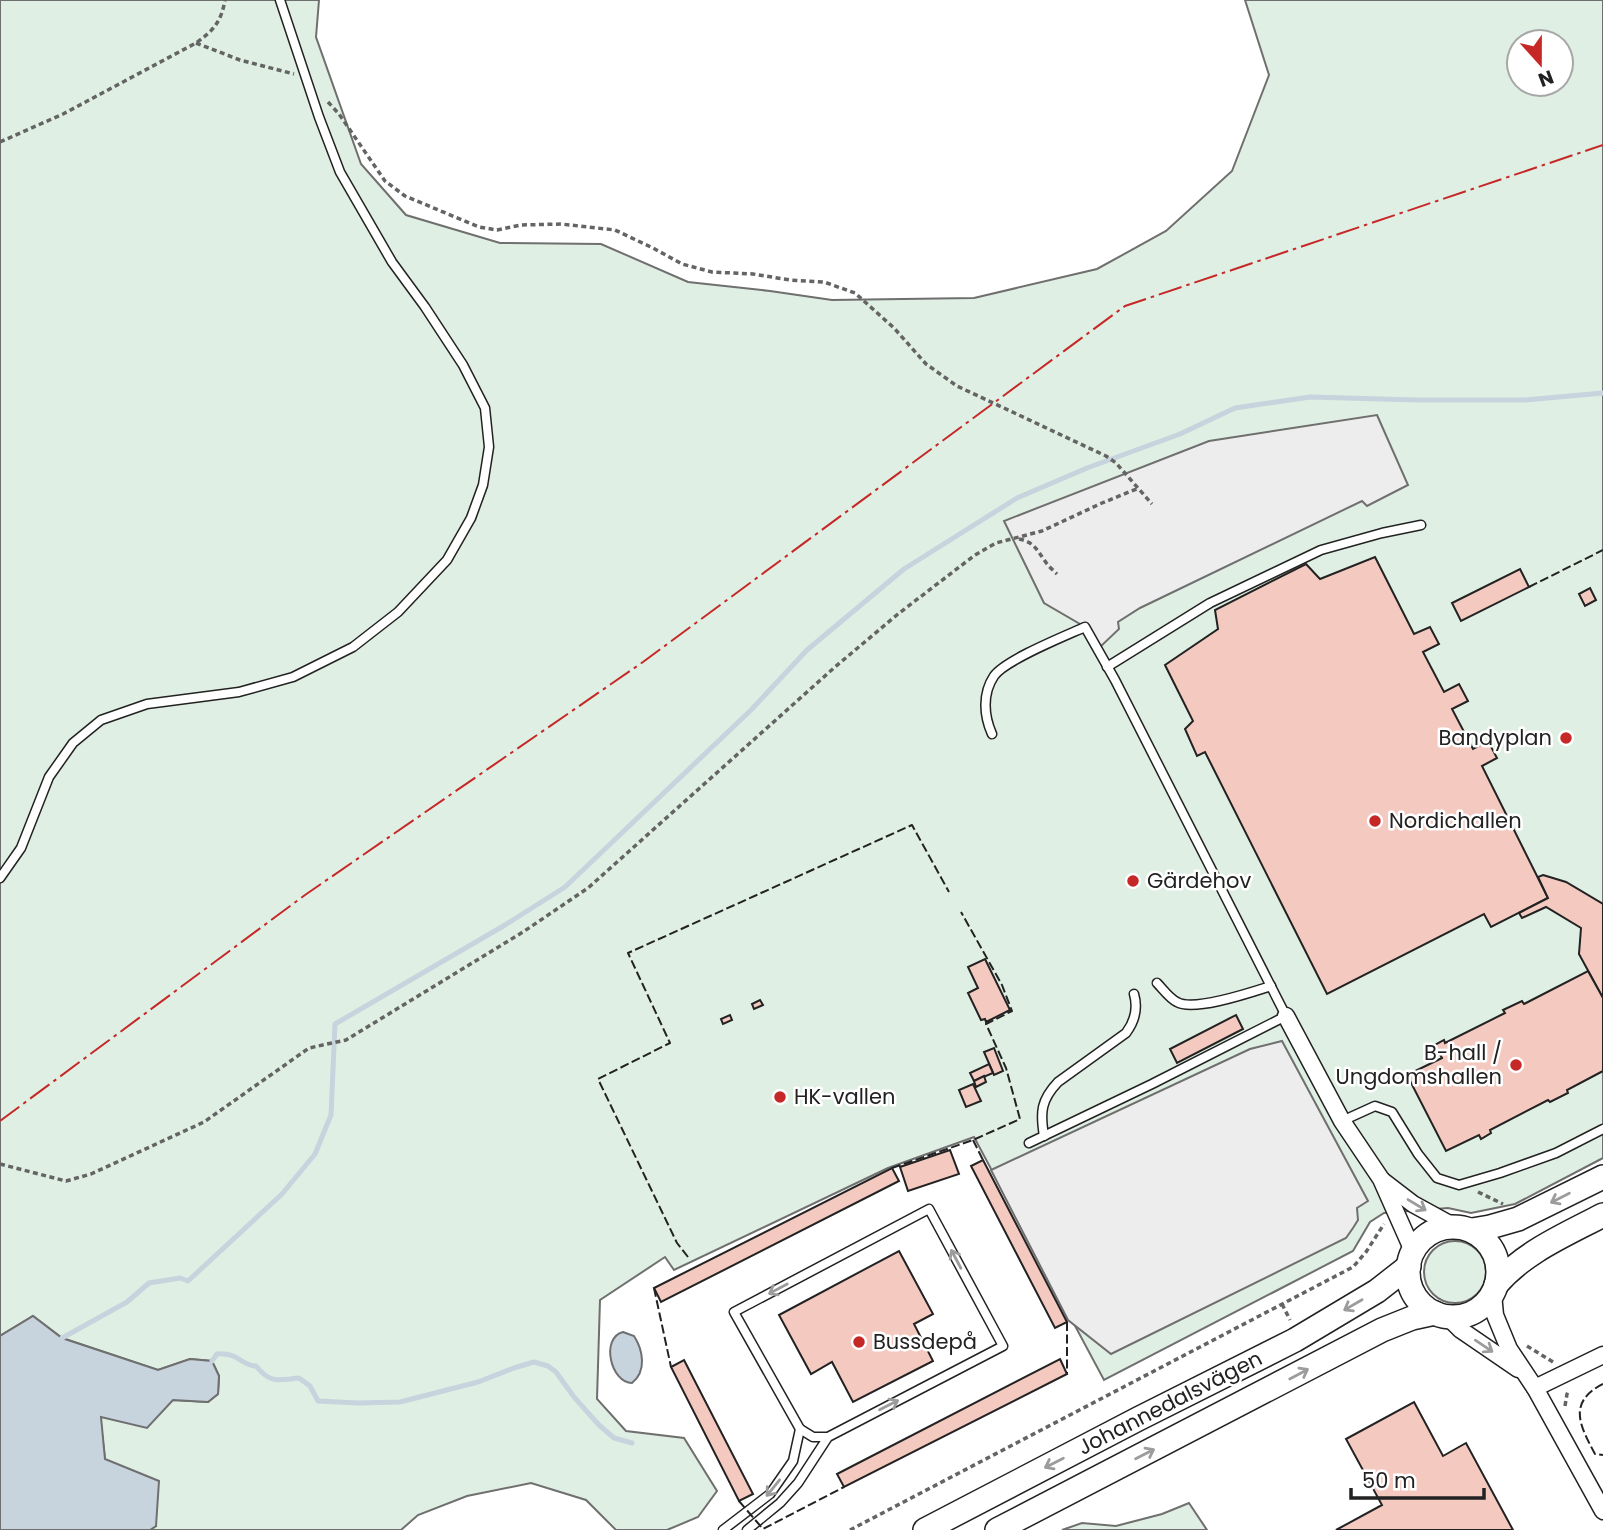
<svg xmlns="http://www.w3.org/2000/svg" width="1603" height="1530" font-family="Poppins,sans-serif">
  <style>
    .green { fill: #e0efe3; stroke: #6f6f6f; stroke-width: 2; fill-rule: evenodd }
    .parking { fill: #ededed; stroke: #6f6f6f; stroke-width: 2 }
    .water { fill: #c7d3dd; stroke: #6f6f6f; stroke-width: 2 }
    .lines { fill: none; stroke-linecap: round; stroke-linejoin: round }
    .stream { stroke: #c7d3dd; stroke-width: 5 }
    .building { fill: #f3c9c0; stroke: #222; stroke-width: 2 }
    .service-casing { stroke: #222; stroke-width: 11 }
    .minor-casing { stroke: #222; stroke-width: 19 }
    .secondary-casing { stroke: #222; stroke-width: 26 }
    .path { stroke: #646464; stroke-width: 3.5; stroke-dasharray: 5 3.5; stroke-linecap: butt }
    .service { stroke: #fff; stroke-width: 8 }
    .minor { stroke: #fff; stroke-width: 16 }
    .secondary { stroke: #fff; stroke-width: 23 }
    .fence { stroke: #222; stroke-width: 2; stroke-dasharray: 9 3.5; stroke-linecap: butt }
    .power { stroke: #c62828; stroke-width: 2; stroke-dasharray: 24 5 3.5 5; stroke-linecap: butt }
    .oneway { stroke: #9c9c9c }
    .poi-dot { fill: #c62828; stroke: #fff; stroke-width: 2.5 }
    .labels { text-anchor: middle; stroke-width: 5; stroke-linejoin: round; paint-order: stroke }
    .poi-label { font-size: 21px; fill: #222; stroke: #fff; text-anchor: start }
    .street-label { font-size: 21px; fill: #222; stroke: #fff }
  </style>
  <rect width="100%" height="100%" fill="#fff"/>
  <!-- green -->
  <g class="green">
    <path d="M0 0H319L316 37 361 164 406 215 500 243 601 244 688 282 770 291 832 300 974 298 1097 269 1166 231 1232 171 1269 75 1245 0H1603V1158L1515 1204 1471 1213 1448 1208 1384 1213 1370 1222 1353 1251 1104 1380 974 1137 888 1168 674 1270 665 1257 600 1300 597 1399 626 1431 684 1438 717 1491 698 1517 667 1530H616L586 1500 531 1483 467 1496 418 1515 401 1530H150L156 1526 105 1459 100 1417 173 1400 208 1402 218 1394 219 1376 212 1361 190 1359 158 1370 62 1338 33 1316 0 1336ZM1519 42H1561V84H1519Z"/>
    <circle cx="1455" cy="1272" r="31"/>
    <polygon points="1189,1503 1207,1530 1062,1530 1082,1523 1116,1526 1162,1514"/>
  </g>
  <!-- parking -->
  <g class="parking">
    <polygon points="1377,415 1408,485 1367,506 1362,501 1140,608 1118,622 1119,629 1098,649 1085,627 1044,603 1004,521 1209,441"/>
    <polygon points="1282,1041 1368,1201 1357,1208 1358,1220 1353,1228 1346,1238 1111,1354 1068,1320 991,1170 1250,1049"/>
  </g>
  <!-- water -->
  <g class="water">
    <polygon points="33,1316 62,1338 158,1370 190,1359 212,1361 219,1376 218,1394 208,1402 173,1400 147,1428 101,1417 105,1459 159,1481 156,1526 150,1530 0,1530 0,1336"/>
    <path d="M623 1332 634 1336C643 1350 647 1371 632 1383 611 1383 600 1338 623 1332Z"/>
  </g>
  <g class="lines">
    <!-- stream -->
    <g class="stream">
      <polyline points="62,1338 127,1302 149,1283 180,1278 188,1281 282,1194 315,1154 331,1115 335,1024 505,925 565,887 751,710 807,650 904,569 1017,498 1087,468 1180,434 1235,408 1310,397 1417,400 1525,400 1603,393"/>
      <path d="M212 1361 217 1354C238 1352 242 1366 256 1366 271 1384 277 1380 299 1378L310 1386 318 1401 358 1403 400 1402 478 1382 514 1368 534 1362 548 1366 556 1372 574 1397 599 1425 614 1438 632 1443"/>
    </g>
  </g>
  <!-- building -->
  <g class="building">
    <polygon points="1375,557 1414,634 1430,627 1439,644 1423,652 1444,692 1459,684 1468,701 1452,709 1473,749 1488,741 1497,758 1482,766 1548,898 1491,927 1484,914 1327,994 1205,752 1197,756 1185,729 1193,721 1165,665 1218,629 1215,610 1306,564 1320,579"/>
    <polygon points="1520,569 1529,587 1461,621 1452,603"/>
    <polygon points="1590,588 1596,600 1585,606 1579,594"/>
    <polygon points="1543,875 1566,882 1603,904 1603,998 1579,954 1581,928 1546,907 1522,918 1519,913 1548,898 1538,877"/>
    <polygon points="985,959 1010,1010 986,1022 985,1019 981,1020 968,993 978,988 968,967"/>
    <polygon points="1588,971 1603,998 1603,1071 1567,1090 1568,1093 1550,1102 1548,1100 1490,1130 1491,1133 1481,1139 1479,1135 1446,1151 1407,1075 1442,1058 1435,1045 1444,1040 1445,1043 1505,1013 1503,1010 1522,1001 1524,1004"/>
    <polygon points="760,1000 763,1005 754,1009 752,1004"/>
    <polygon points="730,1015 732,1020 723,1024 721,1019"/>
    <polygon points="1236,1015 1243,1029 1177,1063 1170,1049"/>
    <polygon points="994,1048 1003,1071 994,1075 984,1052"/>
    <polygon points="989,1064 993,1073 974,1081 970,1073"/>
    <polygon points="984,1076 986,1082 976,1087 974,1081"/>
    <polygon points="973,1084 981,1101 966,1107 959,1090"/>
    <polygon points="950,1150 959,1174 908,1191 900,1167"/>
    <polygon points="983,1160 1067,1322 1055,1328 971,1166"/>
    <polygon points="892,1168 899,1181 661,1302 654,1288"/>
    <polygon points="899,1251 933,1314 914,1324 933,1361 853,1402 832,1362 811,1374 779,1315"/>
    <polygon points="1060,1359 1067,1374 844,1487 837,1474"/>
    <polygon points="684,1360 753,1494 739,1501 671,1367"/>
    <polygon points="1414,1402 1443,1456 1466,1443 1513,1530 1336,1530 1382,1505 1346,1439"/>
  </g>
  <g class="lines">
    <!-- service casing -->
    <g class="service-casing">
      <g id="service">
        <polyline points="1107,667 1210,603 1321,550 1382,533 1421,525"/>
        <path d="M992 734C984 716 982 694 994 676 1005 660 1065 636 1085 627L1115 680 1286 1016 1152 1084 1029 1143"/>
        <polyline points="0,878 21,848 49,777 73,743 101,720 147,704 239,692 293,677 353,647 398,612 447,560 471,518 483,485 489,447 485,408 463,365 425,307 392,262 340,172 319,117 280,0"/>
        <path d="M1157 983C1163 989 1169 998 1177 1002 1194 1012 1252 992 1271 986"/>
        <polyline points="1342,1121 1375,1106 1392,1112 1418,1154 1437,1178 1459,1185 1500,1173 1556,1153 1603,1129"/>
        <path d="M1044 1136C1040 1112 1041 1100 1058 1082L1126 1033C1135 1021 1138 1008 1134 994"/>
        <polyline points="723,1530 770,1494 793,1461 800,1429"/>
        <polyline points="747,1530 780,1503 798,1483 828,1437 1003,1346 929,1209 734,1312 800,1429 813,1437 828,1437"/>
      </g>
    </g>
    <!-- minor casing -->
    <g class="minor-casing">
      <g id="minor">
        <polyline points="1286,1016 1342,1121 1381,1179 1413,1251"/>
        <polyline points="1383,1181 1413,1204 1455,1227"/>
        <polyline points="1493,1294 1495,1315 1509,1349 1535,1388 1603,1511"/>
        <polyline points="1447,1316 1461,1330 1518,1369"/>
        <polyline points="1535,1388 1603,1355"/>
      </g>
    </g>
    <!-- secondary casing -->
    <g class="secondary-casing">
      <g id="secondary">
        <circle cx="1453" cy="1272" r="45"/>
        <polyline points="1472,1230 1490,1227 1518,1219 1603,1177"/>
        <path d="M1496 1285C1524 1252 1565 1235 1603 1215"/>
        <polyline points="925,1530 1138,1419 1295,1340 1377,1291 1409,1266"/>
        <polyline points="997,1530 1382,1330 1412,1318 1435,1313"/>
      </g>
    </g>
    <!-- path -->
    <g class="path">
      <polyline points="196,43 240,60 294,74"/>
      <polyline points="328,102 339,114 385,181 405,196 479,227 497,230 521,225 561,224 615,230 653,248 682,264 712,272 753,274 790,280 824,282 855,293 894,328 926,364 957,386 1106,456 1116,463 1152,504"/>
      <path d="M0 142 63 114 196 43C214 30 221 22 225 0"/>
      <path d="M1019 539C1034 542 1037 550 1045 561 1048 566 1053 570 1057 574"/>
      <polyline points="0,1164 66,1181 91,1174 204,1122 309,1048 346,1040 523,932 588,888 835,667 898,614 975,555 996,543 1042,531 1102,503 1139,488"/>
      <polyline points="1478,1192 1503,1204"/>
      <polyline points="1282,1304 1290,1320"/>
      <polyline points="1527,1346 1553,1362"/>
      <polyline points="1565,1406 1567,1394 1569,1390"/>
      <polyline points="850,1530 1353,1267 1366,1252 1384,1224"/>
    </g>
    <!-- service -->
    <use href="#service" class="service"/>
    <!-- minor -->
    <use href="#minor" class="minor"/>
    <!-- secondary -->
    <use href="#secondary" class="secondary"/>
    <!-- fence -->
    <g class="fence">
      <polyline points="1529,587 1603,550"/>
      <polyline points="973,1140 983,1160"/>
      <polyline points="892,1168 973,1140 1020,1119 1006,1068 986,1024 1012,1011 1002,985 961,912"/>
      <polyline points="688,1257 677,1243 598,1079 670,1043 628,953 912,825 949,892"/>
      <polyline points="654,1288 671,1367"/>
      <polyline points="1067,1322 1067,1374"/>
      <path d="M1603 1384C1567 1402 1580 1426 1595 1454L1603 1455"/>
      <polyline points="739,1501 763,1529 844,1487"/>
    </g>
    <!-- power -->
    <polyline class="power" points="0,1121 305,895 643,662 1125,306 1603,145"/>
  </g>
  <!-- one-way arrows -->
  <defs><path id="oneway-shaft" d="M-6 0H5M1.5-3L5.5 0L1.5 3" fill="none" stroke-width="1.6" stroke-linecap="round" stroke-linejoin="round" transform="scale(1.75)"/></defs>
  <g class="oneway">
    <use href="#oneway-shaft" transform="translate(1560 1198) rotate(153)"/>
    <use href="#oneway-shaft" transform="translate(1417 1205) rotate(31)"/>
    <use href="#oneway-shaft" transform="translate(956 1259) rotate(-118)"/>
    <use href="#oneway-shaft" transform="translate(778 1289) rotate(152)"/>
    <use href="#oneway-shaft" transform="translate(1353 1305) rotate(150)"/>
    <use href="#oneway-shaft" transform="translate(1484 1346) rotate(34)"/>
    <use href="#oneway-shaft" transform="translate(1299 1374) rotate(-28)"/>
    <use href="#oneway-shaft" transform="translate(889 1405) rotate(-27)"/>
    <use href="#oneway-shaft" transform="translate(1145 1454) rotate(-27)"/>
    <use href="#oneway-shaft" transform="translate(1054 1463) rotate(153)"/>
    <use href="#oneway-shaft" transform="translate(773 1488) rotate(129)"/>
  </g>
  <!-- markers -->
  <g class="poi-dot">
    <circle cx="1566" cy="738" r="7"/>
    <circle cx="1375" cy="821" r="7"/>
    <circle cx="1133" cy="881" r="7"/>
    <circle cx="1516" cy="1065" r="7"/>
    <circle cx="780" cy="1097" r="7"/>
    <circle cx="859" cy="1342" r="7"/>
  </g>
  <g class="labels">
    <!-- poi labels -->
    <g class="poi-label">
      <text x="1552" y="745" text-anchor="end">Bandyplan</text>
      <text x="1389" y="828">Nordichallen</text>
      <text x="1147" y="888">Gärdehov</text>
      <text x="1502" y="1060" text-anchor="end">B-hall /<tspan x="1502" dy="24">Ungdomshallen</tspan></text>
      <text x="794" y="1104">HK-vallen</text>
      <text x="873" y="1349">Bussdepå</text>
    </g>
    <!-- street labels -->
    <g class="street-label">
      <text transform="translate(1170 1403) rotate(-27)" y="7">Johannedalsvägen</text>
    </g>
  </g>
  <!-- north arrow -->
  <g transform="translate(1540 63) rotate(159)"><circle r="33" fill="#ffffff" stroke="#a7a7a7" stroke-width="2"/>
  <path d="M0-5L12 26L0 18L-12 26Z" fill="#c62828"/>
  <text y="-10" font-size="19" font-weight="bold" text-anchor="middle" fill="#222222">N</text>
  </g>
  <!-- scale -->
  <path d="M1351 1488v10h133v-10" fill="none" stroke="#222222" stroke-width="3.5"/>
  <text x="1362" y="1488" font-size="21" fill="#222222" stroke="#ffffff" stroke-width="5" paint-order="stroke">50 m</text>
</svg>
